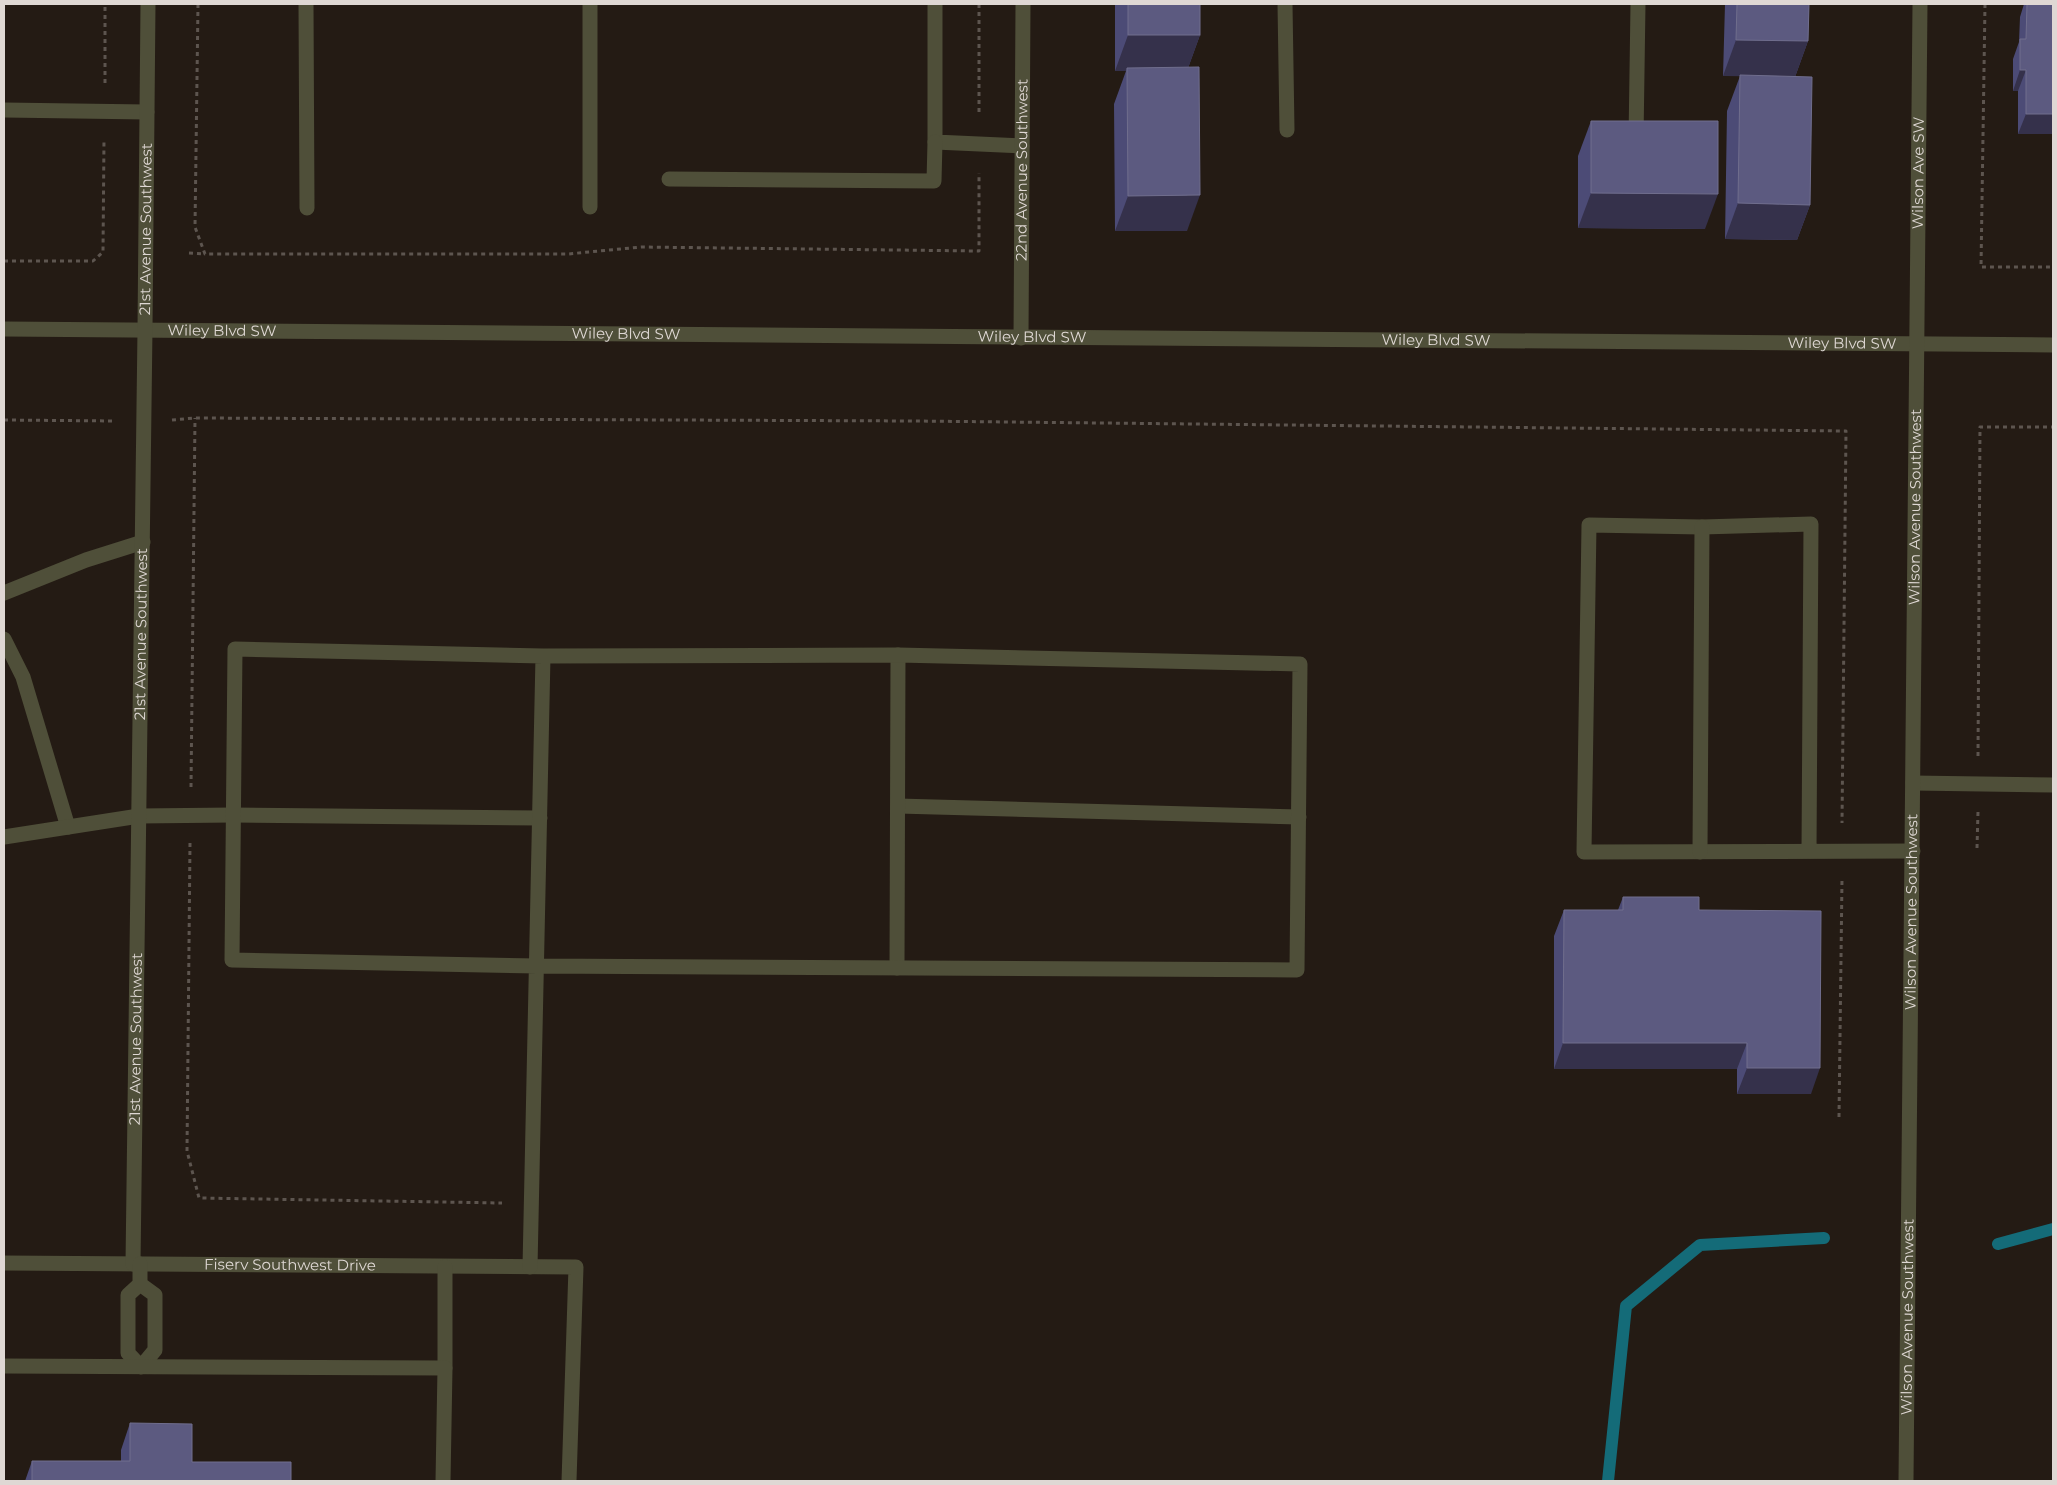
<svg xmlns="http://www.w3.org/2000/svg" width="2057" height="1485" font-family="Montserrat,sans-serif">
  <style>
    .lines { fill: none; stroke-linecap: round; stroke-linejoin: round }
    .stream { stroke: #146b78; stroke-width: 12 }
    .path { stroke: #5d554f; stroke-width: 3; stroke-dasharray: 4 4; stroke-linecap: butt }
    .minor { stroke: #4f4f39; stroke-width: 15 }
    .wall { fill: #4c4b76 }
    .shaded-wall { fill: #35314b }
    .building { fill: #5c5a80; stroke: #706e8d }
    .labels { text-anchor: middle; stroke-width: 5; stroke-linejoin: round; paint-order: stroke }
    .street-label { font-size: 15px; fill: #dfd8d4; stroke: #241b14 }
  </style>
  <rect width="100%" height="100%" fill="#241b14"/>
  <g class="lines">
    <!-- stream -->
    <g class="stream">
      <polyline points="1998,1244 2053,1229"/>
      <polyline points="1608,1481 1626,1306 1700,1245 1824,1238"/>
    </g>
    <!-- path -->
    <g class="path">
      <polyline points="198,4 195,227 205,254 568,254 641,247 979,251 979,173"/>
      <polyline points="979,4 979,114"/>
      <polyline points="1985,4 1981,267 2053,267"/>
      <polyline points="105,83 105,4"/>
      <polyline points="189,253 205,254"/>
      <polyline points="4,261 93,261 103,252 104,139"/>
      <polyline points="4,420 116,421"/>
      <polyline points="172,420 195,418 915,421 1846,431 1842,823"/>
      <polyline points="1978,756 1980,427 2053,427"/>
      <polyline points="191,787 195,418"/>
      <polyline points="190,843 187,1151 199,1198 502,1203"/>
      <polyline points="1977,848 1978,812"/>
      <polyline points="1839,1117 1842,879"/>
    </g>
    <!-- minor -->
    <g class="minor">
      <polyline points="306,4 307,208"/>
      <polyline points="590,4 590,207"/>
      <polyline points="935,4 935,142 1022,146"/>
      <polyline points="1285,4 1287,130"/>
      <polyline points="4,110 147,112"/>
      <polyline points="1636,139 1638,4"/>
      <polyline points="669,179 934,181 935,142"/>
      <path id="s1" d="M4 329 2053 345"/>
      <path id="s2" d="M1021 338 1023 4"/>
      <polyline points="4,593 86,560 143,542"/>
      <polyline points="4,639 23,677 68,827"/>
      <polyline points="1913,783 2053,785"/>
      <polyline points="898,806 1299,817"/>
      <polyline points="4,837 139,816 233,815 540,818"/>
      <polyline points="1809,851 1811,524 1702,527 1589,525 1584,852 1913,851"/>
      <polyline points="1700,852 1702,527"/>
      <polyline points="897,968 898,655"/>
      <path id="s3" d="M4 1263 576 1267 569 1481"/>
      <path id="s4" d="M133 1264 145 329 148 4"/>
      <polyline points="140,1264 140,1284 128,1295 128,1353 141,1367 155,1350 155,1295 140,1284"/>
      <polyline points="445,1267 445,1368"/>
      <polyline points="530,1267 543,656 235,649 232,960 537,966 1297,970 1300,664 898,655 543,656"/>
      <polyline points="4,1366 445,1368 443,1481"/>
      <path id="s5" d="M1906 1481 1920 4"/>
    </g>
  </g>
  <!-- wall -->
  <g class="wall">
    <polygon points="1115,4 1200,4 1200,35 1188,68 1187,231 1115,231 1114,104 1126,71 1115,71"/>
    <polygon points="1725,4 1809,4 1808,41 1795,77 1810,205 1797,240 1725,239 1727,111 1740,76 1723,76"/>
    <polygon points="2024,4 2053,4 2053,134 2018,134 2018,91 2013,91 2013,59 2019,42 2020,17"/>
    <polygon points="1591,121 1705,229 1578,228 1578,156"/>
    <polygon points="1623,897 1699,910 1811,1094 1737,1094 1737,1069 1554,1069 1554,936 1564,910 1618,910"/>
    <polygon points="130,1423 192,1462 291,1481 25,1481 32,1461 121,1461 121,1450"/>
  </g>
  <!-- shaded-wall -->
  <g class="shaded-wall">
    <polygon points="1128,35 1200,35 1187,71 1127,68 1126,71 1115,71"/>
    <polygon points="1736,40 1808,41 1795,77 1723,76"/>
    <polygon points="2020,70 2026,70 2018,91 2013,91"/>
    <polygon points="2026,114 2053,114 2053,134 2018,134"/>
    <polygon points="1591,193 1718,194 1705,229 1578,228"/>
    <polygon points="1200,195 1187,231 1115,231 1128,196"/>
    <polygon points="1738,203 1810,205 1797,240 1725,239"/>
    <polygon points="1563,1043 1747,1043 1737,1069 1554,1069"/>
    <polygon points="1747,1068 1820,1068 1811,1094 1737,1094"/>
  </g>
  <!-- building -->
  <g class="building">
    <rect x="1128" y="4" width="72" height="31"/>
    <polygon points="1737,4 1809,4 1808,41 1736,40"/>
    <polygon points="2027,4 2053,4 2053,114 2026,114 2026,70 2020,70 2020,39 2026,39"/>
    <polygon points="1199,67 1200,195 1128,196 1127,68"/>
    <polygon points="1740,75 1812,77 1810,205 1738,203"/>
    <polygon points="1591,121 1718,121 1718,194 1591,193"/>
    <polygon points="1623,897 1699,897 1699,910 1821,911 1820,1068 1747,1068 1747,1043 1563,1043 1564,910 1623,910"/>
    <polygon points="130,1423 192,1424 192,1462 291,1462 291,1481 32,1481 32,1461 130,1461"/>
  </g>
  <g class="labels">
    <!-- street labels -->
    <g class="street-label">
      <text dy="5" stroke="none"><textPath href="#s2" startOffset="168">22nd Avenue Southwest</textPath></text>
      <text dy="5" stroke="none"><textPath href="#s5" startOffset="1308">Wilson Ave SW</textPath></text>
      <text dy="5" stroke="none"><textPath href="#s4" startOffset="1035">21st Avenue Southwest</textPath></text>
      <text dy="5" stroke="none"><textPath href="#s1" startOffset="218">Wiley Blvd SW</textPath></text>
      <text dy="5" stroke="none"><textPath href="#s1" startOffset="622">Wiley Blvd SW</textPath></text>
      <text dy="5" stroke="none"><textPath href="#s1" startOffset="1028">Wiley Blvd SW</textPath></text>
      <text dy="5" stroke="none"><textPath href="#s1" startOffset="1432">Wiley Blvd SW</textPath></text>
      <text dy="5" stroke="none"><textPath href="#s1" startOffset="1838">Wiley Blvd SW</textPath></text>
      <text dy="5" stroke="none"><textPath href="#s5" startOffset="974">Wilson Avenue Southwest</textPath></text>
      <text dy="5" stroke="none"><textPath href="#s4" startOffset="630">21st Avenue Southwest</textPath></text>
      <text dy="5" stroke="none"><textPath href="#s5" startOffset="569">Wilson Avenue Southwest</textPath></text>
      <text dy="5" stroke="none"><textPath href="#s4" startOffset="225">21st Avenue Southwest</textPath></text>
      <text dy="5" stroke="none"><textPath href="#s3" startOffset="286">Fiserv Southwest Drive</textPath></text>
      <text dy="5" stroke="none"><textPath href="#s5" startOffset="164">Wilson Avenue Southwest</textPath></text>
    </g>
  </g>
  <!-- border -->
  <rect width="2057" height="1485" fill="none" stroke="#dfd8d4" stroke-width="10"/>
</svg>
